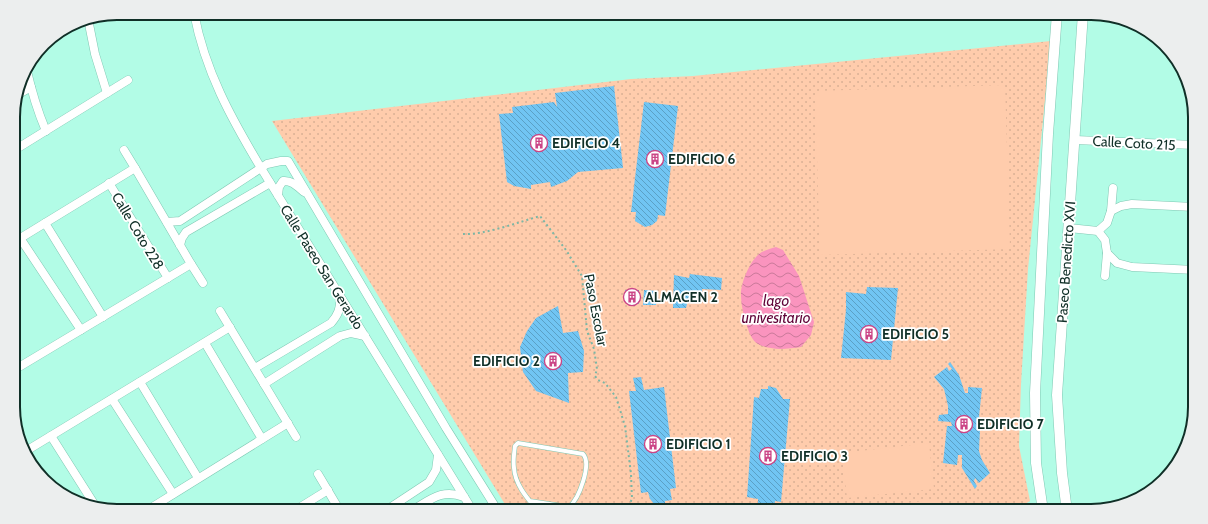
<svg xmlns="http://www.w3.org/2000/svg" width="1208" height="524" font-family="Cabin,sans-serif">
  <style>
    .grass { fill: url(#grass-dots) }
    .pitch { fill: #ffccac }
    .water { fill: url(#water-waves) }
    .building { fill: url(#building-back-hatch) }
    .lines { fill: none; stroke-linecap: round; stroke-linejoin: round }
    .service-casing { stroke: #7fc8b3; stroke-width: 5 }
    .minor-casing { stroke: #7fc8b3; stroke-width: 9 }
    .tertiary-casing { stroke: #7fc8b3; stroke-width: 11 }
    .path { stroke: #7bb6a5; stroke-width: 2; stroke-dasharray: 2 3; stroke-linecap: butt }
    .service { stroke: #fff; stroke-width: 4 }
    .minor { stroke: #fff; stroke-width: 8 }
    .tertiary { stroke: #fff; stroke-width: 10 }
    .labels { text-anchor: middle; stroke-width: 3.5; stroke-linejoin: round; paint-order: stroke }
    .poi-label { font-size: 14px; font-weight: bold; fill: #102f27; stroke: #fff; text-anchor: start }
    .street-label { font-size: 14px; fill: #102f27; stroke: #fff }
    .water-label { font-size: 15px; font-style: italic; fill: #5f0237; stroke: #fff }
    .rim { fill: none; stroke: #102f27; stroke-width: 2 }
  </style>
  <defs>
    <pattern id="grass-dots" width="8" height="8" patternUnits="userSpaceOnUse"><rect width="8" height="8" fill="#ffccac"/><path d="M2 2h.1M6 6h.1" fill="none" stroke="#dab094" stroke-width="1.8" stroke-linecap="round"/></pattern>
    <pattern id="water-waves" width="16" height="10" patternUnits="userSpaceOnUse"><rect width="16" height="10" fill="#fa94be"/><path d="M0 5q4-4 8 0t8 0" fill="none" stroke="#c9799a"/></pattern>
    <pattern id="building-back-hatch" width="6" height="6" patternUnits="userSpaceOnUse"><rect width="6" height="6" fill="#71c5f3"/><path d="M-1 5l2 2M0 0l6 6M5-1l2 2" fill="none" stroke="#5ba0c5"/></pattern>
  </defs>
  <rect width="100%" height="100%" fill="#b2fce6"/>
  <!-- grass -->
  <polygon class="grass" points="1051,41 1028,269 1021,384 1019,446 1030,501 1013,511 509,511 272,121 631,79 693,76"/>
  <!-- pitch -->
  <g class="pitch">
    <polygon points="1005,85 1010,249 820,255 815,91"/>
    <polygon points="929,443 934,489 847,498 842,453"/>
    <polygon points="938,499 939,511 893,511 892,505"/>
    <polygon points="879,506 880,511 843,511"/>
  </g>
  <!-- water -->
  <path class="water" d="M776 247 783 250 799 276 814 322 811 335 801 347C787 349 771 351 758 344 752 341 749 332 747 326 744 316 741 306 741 296 740 284 750 261 759 254 764 250 770 249 776 247Z"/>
  <!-- building -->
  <g class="building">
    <polygon points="614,86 623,168 578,172 567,181 551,187 550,182 531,185 531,189 514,186 507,182 499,114 513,113 512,107 554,102 557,107 555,93"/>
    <polygon points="644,102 678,106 665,216 658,215 657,221 652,225 645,227 635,221 636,212 631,212"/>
    <polygon points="690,274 722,278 721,290 702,289 703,298 689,296 686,308 673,308 674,275 689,278"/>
    <polygon points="867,287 898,288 891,360 841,358 846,310 846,292 866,294"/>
    <polygon points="625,290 639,290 639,304 626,304"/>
    <polygon points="644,290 657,291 656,305 643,305"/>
    <polygon points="558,306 563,333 578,331 584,351 583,372 568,373 569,403 536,391 523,372 520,347 527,331 536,318"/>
    <polygon points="950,362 959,375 965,393 968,393 968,387 982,388 979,417 981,418 981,421 978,420 977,429 980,430 979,451 982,460 990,473 979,483 975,478 974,481 977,486 975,489 962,468 962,455 958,455 957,465 943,463 947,426 952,426 951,422 938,421 939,415 948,414 948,406 944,389 934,377 947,367 949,371 952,369 948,364"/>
    <polygon points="641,377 644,390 664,387 676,488 670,489 672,500 665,501 665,505 659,506 654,504 650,499 648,492 641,493 629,391 636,391 633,378"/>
    <polygon points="768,386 776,388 783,399 790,399 781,502 775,501 773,511 766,511 767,506 758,505 758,499 747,497 754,397 759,398 761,389 768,389"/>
  </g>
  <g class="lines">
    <!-- service casing -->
    <g class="service-casing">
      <path id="service" d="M530 501 569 507C579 499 592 464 583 454L518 443 515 446C514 453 513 461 514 468 515 485 528 499 538 511"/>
    </g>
    <!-- minor casing -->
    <g class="minor-casing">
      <g id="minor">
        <path d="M194 13C205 71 231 118 261 168L473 511"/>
        <polyline points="88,19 95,54 107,93"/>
        <path d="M26 67C31 89 37 110 46 131"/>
        <polyline points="17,95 31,87"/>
        <polyline points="1075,140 1194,145"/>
        <polyline points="124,150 135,168"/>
        <polyline points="13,151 128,80"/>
        <polyline points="109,183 168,278"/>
        <path d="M278 195 279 187 283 181C292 180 298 187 304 192"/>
        <polyline points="1111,211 1113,188"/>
        <polyline points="167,222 180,221 267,164 281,161 288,161 446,428 498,511"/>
        <polyline points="45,223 103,317"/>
        <polyline points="1069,228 1098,231 1107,223 1111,211 1121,206 1132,204 1194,207"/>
        <polyline points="1098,231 1105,240 1107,253 1117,263 1132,267 1195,270"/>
        <polyline points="20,238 81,330"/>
        <polyline points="14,242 135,168 191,264 14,370"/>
        <polyline points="180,245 182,238 186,232 270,183"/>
        <polyline points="191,264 203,283"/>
        <polyline points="1105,276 1107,253"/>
        <polyline points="220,311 296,437"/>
        <polyline points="205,343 262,439"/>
        <path d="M255 368 331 323C338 315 341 308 340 297"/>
        <polyline points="140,382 198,478"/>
        <polyline points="264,384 340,336 351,333 365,336"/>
        <polyline points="112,399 173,494"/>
        <polyline points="51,436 96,507"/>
        <polyline points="26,451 230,327"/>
        <polyline points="30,459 39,474"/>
        <polyline points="318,474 340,511"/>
        <polyline points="146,511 288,423"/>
        <polyline points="294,511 328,490"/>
        <polyline points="385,511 429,482 436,470 438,455"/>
        <path d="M411 511C430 500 442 488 464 497"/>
        <polyline points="1055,511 1066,508"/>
      </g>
    </g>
    <!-- tertiary casing -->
    <g class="tertiary-casing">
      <g id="tertiary">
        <polyline points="1043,511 1036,463 1035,393 1048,134 1057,13"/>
        <polyline points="1067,511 1062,473 1057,395 1083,13"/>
      </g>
    </g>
    <!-- path -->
    <path class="path" d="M463 234C485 235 519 222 540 216L566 250 582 276 587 331 594 349 597 369 595 376 598 380 605 383 616 397 625 426 631 474 632 499 626 511"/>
    <!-- service -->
    <use href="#service" class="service"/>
    <!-- minor -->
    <use href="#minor" class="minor"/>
    <!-- tertiary -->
    <use href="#tertiary" class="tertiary"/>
  </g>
  <!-- icons -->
  <defs>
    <g id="building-ring" transform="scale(0.9)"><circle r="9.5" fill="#fff" stroke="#cb4586" stroke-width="1.5"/><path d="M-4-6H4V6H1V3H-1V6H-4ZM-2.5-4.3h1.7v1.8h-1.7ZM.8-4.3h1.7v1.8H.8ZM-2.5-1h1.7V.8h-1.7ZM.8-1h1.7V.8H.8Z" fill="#cb4586"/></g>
  </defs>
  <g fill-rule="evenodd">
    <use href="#building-ring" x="539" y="143"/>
    <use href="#building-ring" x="655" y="159"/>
    <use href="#building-ring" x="632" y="297"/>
    <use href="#building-ring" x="869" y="334"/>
    <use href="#building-ring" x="553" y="361"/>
    <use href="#building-ring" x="964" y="424"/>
    <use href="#building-ring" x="653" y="444"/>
    <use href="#building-ring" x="768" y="456"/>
  </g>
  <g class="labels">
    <!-- poi labels -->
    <g class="poi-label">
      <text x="552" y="148">EDIFICIO 4</text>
      <text x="668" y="164">EDIFICIO 6</text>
      <text x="645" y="302">ALMACEN 2</text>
      <text x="882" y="339">EDIFICIO 5</text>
      <text x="540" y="366" text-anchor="end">EDIFICIO 2</text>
      <text x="977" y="429">EDIFICIO 7</text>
      <text x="666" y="449">EDIFICIO 1</text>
      <text x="781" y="461">EDIFICIO 3</text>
    </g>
    <!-- street labels -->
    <g class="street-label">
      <text transform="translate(1134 143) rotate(3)" y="5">Calle Coto 215</text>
      <text transform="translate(138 231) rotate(59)" y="5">Calle Coto 228</text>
      <text transform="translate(1066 262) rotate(-86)" y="5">Paseo Benedicto XVI</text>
      <text transform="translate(322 267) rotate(58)" y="5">Calle Paseo San Gerardo</text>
      <text transform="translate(596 310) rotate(79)" y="5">Paso Escolar</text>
    </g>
    <!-- water labels -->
    <g class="water-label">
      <text x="776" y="306">lago<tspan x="776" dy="17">univesitario</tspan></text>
    </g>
  </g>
  <!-- crop -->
  <path d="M0 0H1208V524H0ZM117 20H1091A97 97 0 0 1 1188 117V407A97 97 0 0 1 1091 504H117A97 97 0 0 1 20 407V117A97 97 0 0 1 117 20Z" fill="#eceeee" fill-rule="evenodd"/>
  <path class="rim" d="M117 20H1091A97 97 0 0 1 1188 117V407A97 97 0 0 1 1091 504H117A97 97 0 0 1 20 407V117A97 97 0 0 1 117 20Z"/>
</svg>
